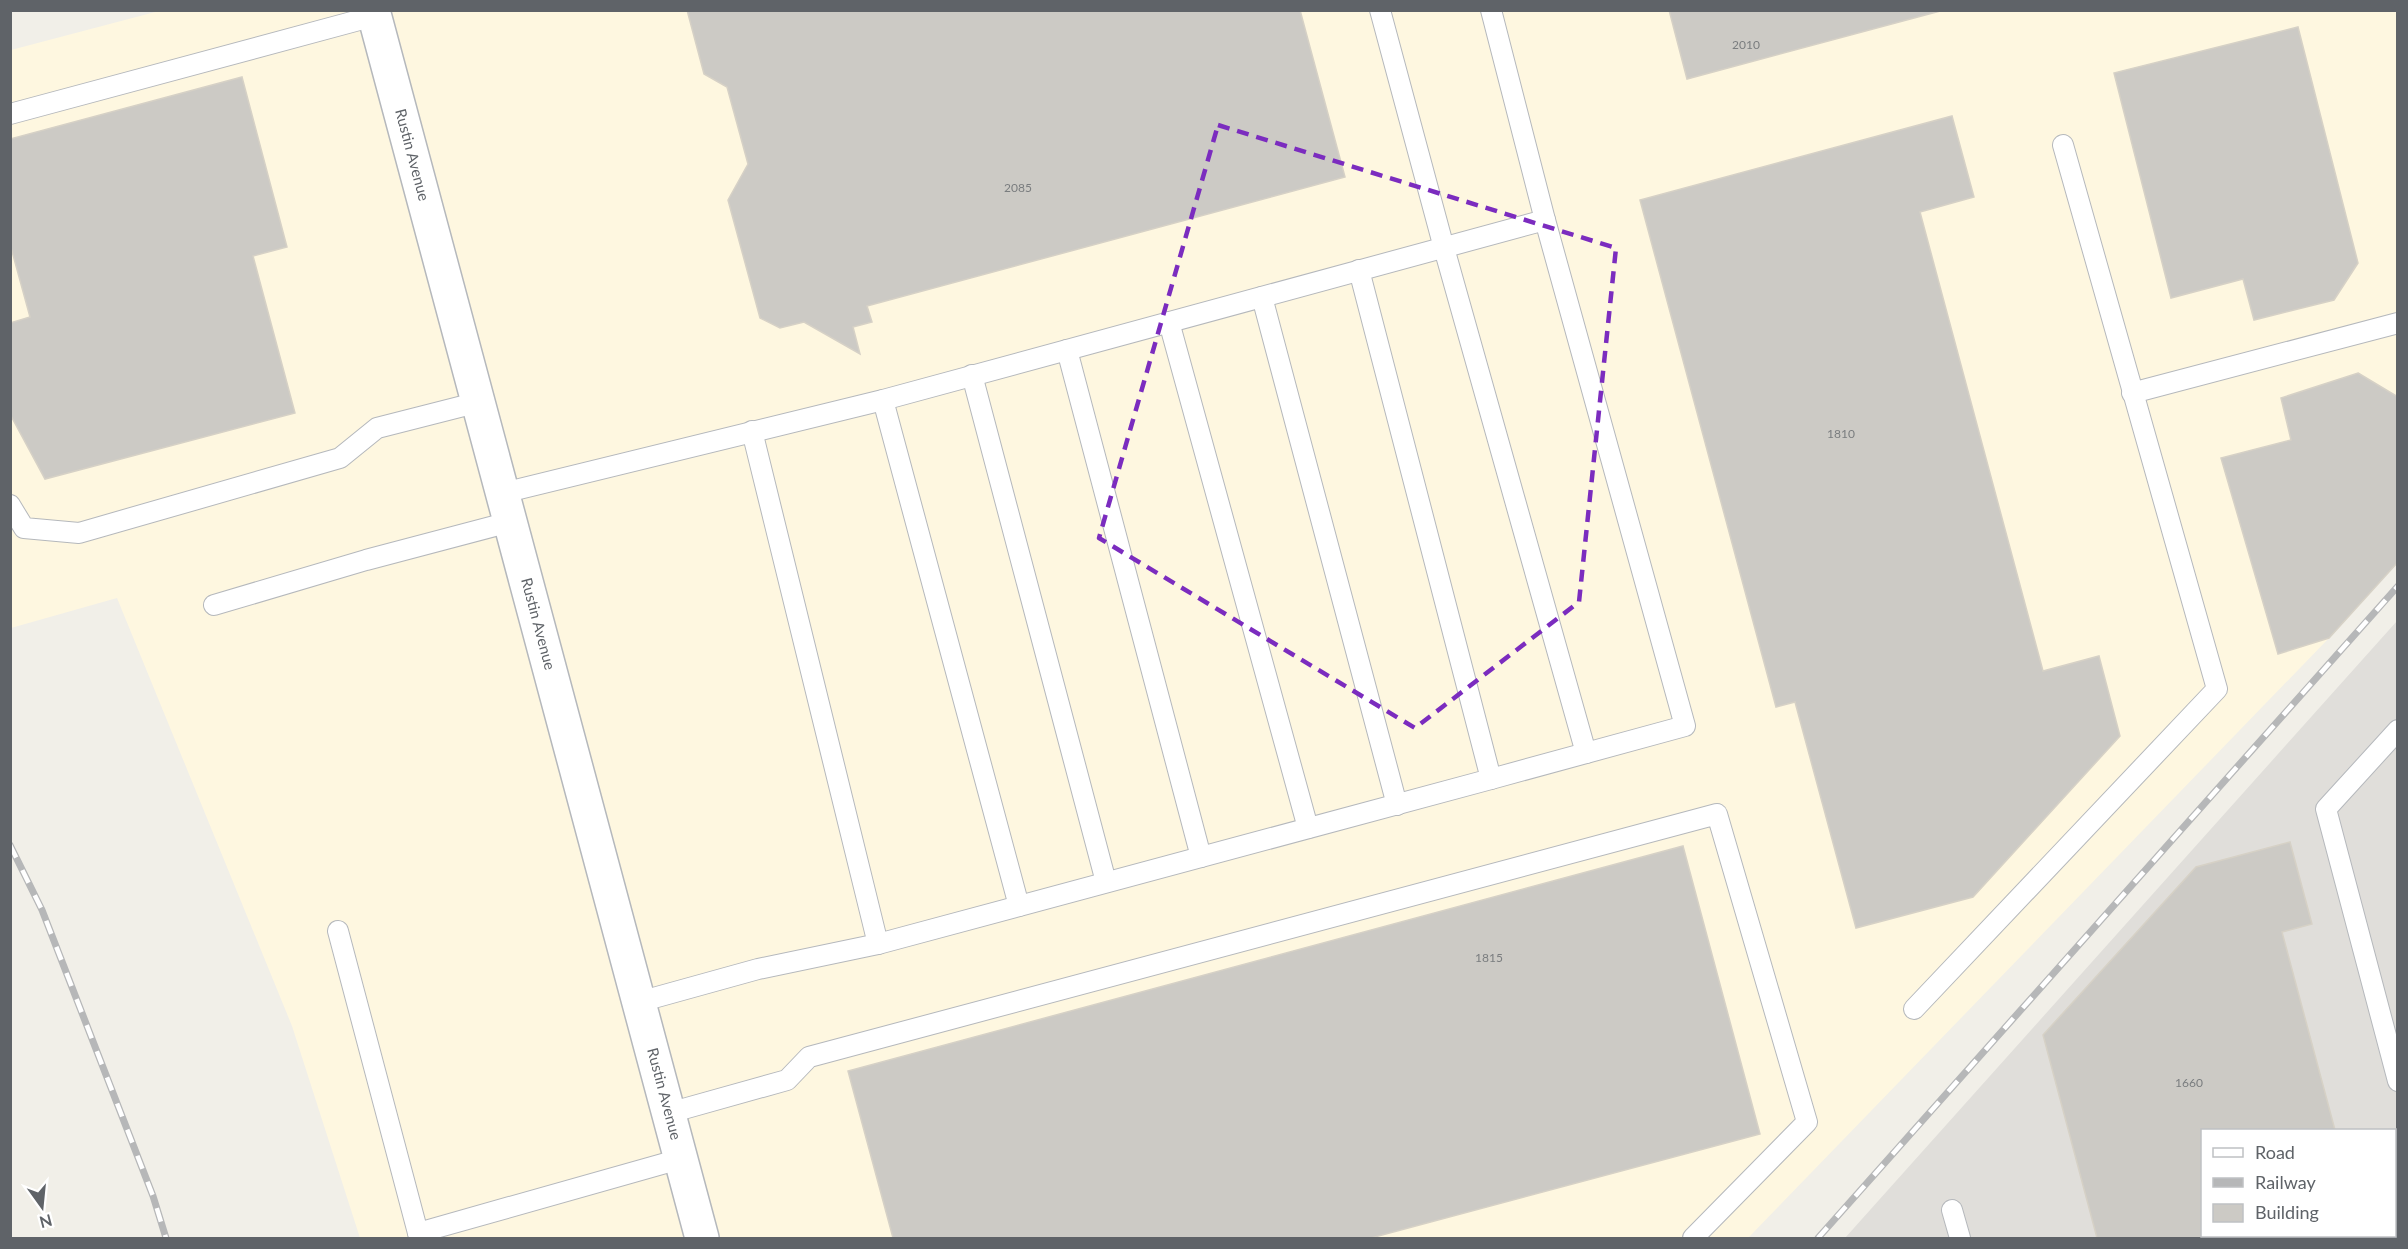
<svg xmlns="http://www.w3.org/2000/svg" width="2408" height="1249" font-family="Lato,sans-serif">
  <style>
    .commercial { fill: #fef7e0 }
    .industrial { fill: #e0deda; fill-rule: evenodd }
    .building { fill: #cccac5; stroke: #d6d1c6; stroke-width: 1.5 }
    .lines { fill: none; stroke-linecap: round; stroke-linejoin: round }
    .service-casing { stroke: #b5b8bc; stroke-width: 22 }
    .minor-casing { stroke: #b5b8bc; stroke-width: 36 }
    .service { stroke: #fff; stroke-width: 20 }
    .minor { stroke: #fff; stroke-width: 33 }
    .rail-casing { stroke: #b6b7b8; stroke-width: 7 }
    .rail { stroke: #fff; stroke-width: 4.5; stroke-dasharray: 14; stroke-linecap: butt }
    .marked { fill: none; stroke: #7b2cbf; stroke-width: 4.5; stroke-dasharray: 12 8; stroke-linejoin: round }
    .labels { text-anchor: middle; stroke-width: 6; stroke-linejoin: round; paint-order: stroke }
    .number-label { font-size: 12px; fill: #7a7d7f }
    .street-label { font-size: 15px; fill: #5f6368; stroke: #fff }
  </style>
  <rect width="100%" height="100%" fill="#f1efe8"/>
  <!-- commercial -->
  <polygon class="commercial" points="159,11 2397,11 2397,562 2329,638 1748,1238 360,1238 292,1026 117,598 11,628 11,50"/>
  <!-- industrial -->
  <path class="industrial" d="M2397 621V1238H1845ZM2202 1130H2394V1236H2202Z"/>
  <!-- building -->
  <g class="building">
    <polygon points="687,10 1300,10 1345,177 867,306 872,322 853,327 860,354 804,322 780,328 760,318 728,200 748,164 727,87 704,74"/>
    <polygon points="1669,10 1944,10 1687,79"/>
    <polygon points="2298,27 2358,263 2334,300 2254,320 2243,279 2171,298 2114,73"/>
    <polygon points="242,77 287,247 253,256 295,413 45,479 10,414 10,323 30,317 10,244 10,139"/>
    <polygon points="1952,116 1974,197 1920,212 2043,671 2099,656 2120,736 1973,897 1856,928 1795,702 1776,707 1640,200"/>
    <polygon points="2358,373 2398,397 2398,562 2329,638 2278,654 2221,458 2291,440 2281,398"/>
    <polygon points="2290,842 2312,924 2282,932 2335,1130 2202,1130 2202,1236 2362,1236 2363,1238 2097,1238 2043,1035 2196,867"/>
    <polygon points="1683,846 1760,1134 1371,1238 893,1238 848,1071"/>
  </g>
  <g class="lines">
    <!-- service casing -->
    <g class="service-casing">
      <g id="service">
        <polyline points="1380,10 1444,248 1586,753"/>
        <polyline points="10,114 374,16"/>
        <polyline points="1262,297 1397,805"/>
        <polyline points="1169,322 1308,828"/>
        <polyline points="1067,350 1201,857"/>
        <polyline points="972,375 1106,882"/>
        <polyline points="2132,393 2398,323"/>
        <polyline points="883,400 1019,906"/>
        <polyline points="752,431 878,944"/>
        <polyline points="503,493 883,400 1545,220 1491,10"/>
        <polyline points="10,505 24,528 79,533 340,458 377,428 479,402"/>
        <polyline points="214,605 366,560 510,522"/>
        <polyline points="2398,730 2326,809 2398,1081"/>
        <polyline points="1491,779 1685,726 1545,220"/>
        <polyline points="338,931 418,1233"/>
        <polyline points="639,1002 758,969 878,944 1491,779 1359,270"/>
        <polyline points="1914,1009 2217,689 2063,145"/>
        <polyline points="669,1113 787,1080 809,1057 1717,814 1807,1122 1693,1238"/>
        <polyline points="1952,1210 1960,1238"/>
        <polyline points="420,1238 418,1233 680,1159"/>
      </g>
    </g>
    <!-- minor casing -->
    <g class="minor-casing">
      <polyline id="minor" points="373,10 702,1238"/>
    </g>
    <!-- service -->
    <use href="#service" class="service"/>
    <!-- minor -->
    <use href="#minor" class="minor"/>
    <!-- rail casing -->
    <g class="rail-casing">
      <g id="rail">
        <polyline points="10,845 42,910 153,1196 166,1238"/>
        <polyline points="1818,1238 2398,586"/>
      </g>
    </g>
    <!-- rail -->
    <use href="#rail" class="rail"/>
  </g>
  <!-- marked area -->
  <path class="marked" d="M1218 125 1616 248 1579 602 1415 728 1099 538Z"/>
  <g class="labels">
    <!-- number labels -->
    <g class="number-label">
      <text x="1746" y="49">2010</text>
      <text x="1018" y="192">2085</text>
      <text x="1841" y="438">1810</text>
      <text x="1489" y="962">1815</text>
      <text x="2189" y="1087">1660</text>
    </g>
    <!-- street labels -->
    <g class="street-label">
      <text transform="translate(412 155) rotate(75)" y="5">Rustin Avenue</text>
      <text transform="translate(538 624) rotate(75)" y="5">Rustin Avenue</text>
      <text transform="translate(664 1094) rotate(75)" y="5">Rustin Avenue</text>
    </g>
  </g>
  <!-- border -->
  <rect width="2408" height="1249" fill="none" stroke="#5f6368" stroke-width="24"/>
  <!-- legend -->
  <rect x="2201" y="1129" width="195" height="108" fill="#ffffff" stroke="#bfc1c3" stroke-width="1.5"/>
  <rect x="2213" y="1148" width="30" height="9" fill="#ffffff" stroke="#bfc1c3" stroke-width="1.5"/>
  <text x="2255" y="1159" font-size="18" fill="#5f6368">Road</text>
  <rect x="2213" y="1178" width="30" height="9" fill="#b6b7b8" stroke="#bfc1c3" stroke-width="1.5"/>
  <text x="2255" y="1189" font-size="18" fill="#5f6368">Railway</text>
  <rect x="2213" y="1204" width="30" height="18" fill="#cccac5" stroke="#bfc1c3" stroke-width="1.5"/>
  <text x="2255" y="1219" font-size="18" fill="#5f6368">Building</text>
  <!-- north arrow -->
  <g transform="translate(42 1207) rotate(165)" stroke="#ffffff" stroke-width="4.5" paint-order="stroke">
  <path d="M0-4.5L10 22L0 15L-10 22Z" fill="#5f6368"/>
  <text y="-9" font-size="16" font-weight="bold" text-anchor="middle" fill="#5f6368">N</text>
  </g>
</svg>
